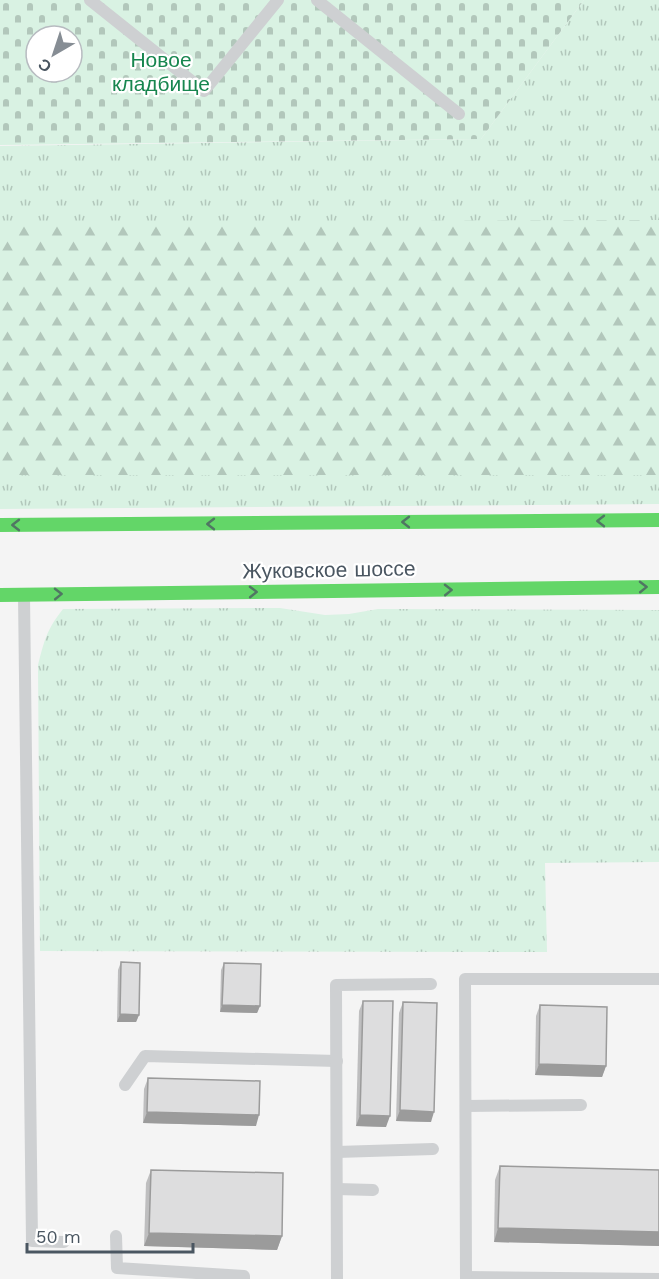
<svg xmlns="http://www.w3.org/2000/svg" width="659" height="1279" font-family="'Work Sans',sans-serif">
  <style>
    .grass { fill: url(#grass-tufts) }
    .forest { fill: url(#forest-firs) }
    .cemetery { fill: url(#cemetery-stones); fill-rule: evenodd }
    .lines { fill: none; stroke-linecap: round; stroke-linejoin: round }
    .lane { stroke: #ced0d2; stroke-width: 12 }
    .fast { stroke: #63d668; stroke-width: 14 }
    .wall { fill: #bebebf }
    .shaded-wall { fill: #9b9b9b }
    .building { fill: #ddddde; stroke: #9b9b9b; stroke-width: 1.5 }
    .oneway { stroke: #507663 }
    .labels { text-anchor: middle; stroke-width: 4.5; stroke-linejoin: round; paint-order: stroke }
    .park-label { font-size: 21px; fill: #17864f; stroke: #fff }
    .street-label { font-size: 21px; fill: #4a5661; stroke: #fff }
  </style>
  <defs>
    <pattern id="grass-tufts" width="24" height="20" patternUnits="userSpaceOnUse" patternTransform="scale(1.5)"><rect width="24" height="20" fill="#d9f2e3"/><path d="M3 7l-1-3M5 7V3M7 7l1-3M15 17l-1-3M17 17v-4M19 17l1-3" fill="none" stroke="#b2c7bb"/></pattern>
    <pattern id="forest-firs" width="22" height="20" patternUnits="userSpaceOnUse" patternTransform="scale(1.5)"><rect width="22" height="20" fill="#d9f2e3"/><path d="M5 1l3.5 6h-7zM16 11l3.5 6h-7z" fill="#b2c7bb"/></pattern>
    <pattern id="cemetery-stones" width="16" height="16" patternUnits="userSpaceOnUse" patternTransform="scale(1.5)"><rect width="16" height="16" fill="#d9f2e3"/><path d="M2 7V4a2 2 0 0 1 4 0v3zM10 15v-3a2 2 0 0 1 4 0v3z" fill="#b2c7bb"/></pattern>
  </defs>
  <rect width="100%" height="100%" fill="#f4f4f4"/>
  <!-- grass -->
  <g class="grass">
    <polygon points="584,0 659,0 659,504 0,509 0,146 481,139"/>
    <path d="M280 608 325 615 349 614 378 609 659 610V862L545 863 547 952 40 951 38 665C44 641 47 629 63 609Z"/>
  </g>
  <!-- forest -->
  <polygon class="forest" points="659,220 659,475 0,475 0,222"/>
  <!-- cemetery -->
  <path class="cemetery" d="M0 0H584L481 139 0 145ZM36 36H72V72H36Z"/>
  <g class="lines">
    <!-- lane -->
    <g class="lane">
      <polyline points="90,0 204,91 278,0"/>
      <polyline points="317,0 459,114"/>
      <polyline points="24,596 32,1241 64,1242"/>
      <polyline points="125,1085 145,1056 337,1061"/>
      <polyline points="466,1106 581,1105"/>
      <polyline points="337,1152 433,1149"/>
      <polyline points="337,1189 373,1190"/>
      <polyline points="116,1236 117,1268 244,1276 244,1279"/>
      <polyline points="466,1277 659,1279"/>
      <polyline points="337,1279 336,985 431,984"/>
      <polyline points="466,1279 465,979 659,979"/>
    </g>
    <!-- fast -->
    <g class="fast">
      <polyline points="0,525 659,520"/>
      <polyline points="0,595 659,587"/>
    </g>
  </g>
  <!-- wall -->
  <g class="wall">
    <polygon points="121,962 139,1015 136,1022 117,1022 118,970"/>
    <polygon points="224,963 260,1006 257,1013 220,1012 221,970"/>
    <polygon points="363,1001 386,1127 356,1126 359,1011"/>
    <polygon points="403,1002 431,1122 396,1121 399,1013"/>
    <polygon points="540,1005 606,1066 602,1077 535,1075 536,1016"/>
    <polygon points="148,1078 256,1126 143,1123 144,1089"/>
    <polygon points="500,1166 659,1170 659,1246 494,1242 495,1180"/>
    <polygon points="151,1170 282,1236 277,1250 144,1246 146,1183"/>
  </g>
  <!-- shaded-wall -->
  <g class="shaded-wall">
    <polygon points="222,1005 260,1006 257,1013 220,1012"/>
    <polygon points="120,1014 139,1015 136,1022 117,1022"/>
    <polygon points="539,1064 606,1066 602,1077 535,1075"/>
    <polygon points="400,1110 434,1112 431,1122 396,1121"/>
    <polygon points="147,1112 259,1115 256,1126 143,1123"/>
    <polygon points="360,1115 390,1116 386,1127 356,1126"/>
    <polygon points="498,1228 659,1232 659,1246 494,1242"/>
    <polygon points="149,1233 282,1236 277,1250 144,1246"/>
  </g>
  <!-- building -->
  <g class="building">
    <polygon points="121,962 140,963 139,1015 120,1014"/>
    <polygon points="224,963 261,964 260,1006 222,1005"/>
    <polygon points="363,1001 393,1001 390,1116 360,1115"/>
    <polygon points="403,1002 437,1003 434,1112 400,1110"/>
    <polygon points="540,1005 607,1007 606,1066 539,1064"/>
    <polygon points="148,1078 260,1081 259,1115 147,1112"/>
    <polygon points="500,1166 659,1170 659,1232 498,1228"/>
    <polygon points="151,1170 283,1173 282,1236 149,1233"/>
  </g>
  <!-- one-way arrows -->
  <defs><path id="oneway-chevron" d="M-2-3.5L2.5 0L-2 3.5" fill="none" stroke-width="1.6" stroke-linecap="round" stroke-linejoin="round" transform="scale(1.5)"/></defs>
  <g class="oneway">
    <use href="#oneway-chevron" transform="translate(601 521) rotate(180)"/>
    <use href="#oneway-chevron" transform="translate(406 522) rotate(180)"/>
    <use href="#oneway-chevron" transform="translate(211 524) rotate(180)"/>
    <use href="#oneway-chevron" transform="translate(16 525) rotate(180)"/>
    <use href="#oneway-chevron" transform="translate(643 587) rotate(-1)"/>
    <use href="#oneway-chevron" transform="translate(448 590) rotate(-1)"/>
    <use href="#oneway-chevron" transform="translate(253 592) rotate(-1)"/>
    <use href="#oneway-chevron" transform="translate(58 594) rotate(-1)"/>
  </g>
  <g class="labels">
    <!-- park labels -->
    <g class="park-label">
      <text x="161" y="67">Новое<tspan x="161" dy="24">кладбище</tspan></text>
    </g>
    <!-- street labels -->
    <g class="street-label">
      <text transform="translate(329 570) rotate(-1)" y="7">Жуковское шоссе</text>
    </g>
  </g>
  <!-- north arrow -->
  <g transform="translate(54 54) rotate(219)"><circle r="28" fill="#ffffff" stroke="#b7bbc0" stroke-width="1.5"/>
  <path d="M0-4.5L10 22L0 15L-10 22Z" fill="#868d94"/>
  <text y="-9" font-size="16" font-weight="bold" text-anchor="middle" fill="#4a5661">С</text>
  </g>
  <!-- scale -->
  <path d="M27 1243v9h166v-9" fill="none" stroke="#4a5661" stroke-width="3"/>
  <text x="36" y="1243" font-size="18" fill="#4a5661" stroke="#ffffff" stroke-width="4.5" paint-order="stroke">50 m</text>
</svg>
